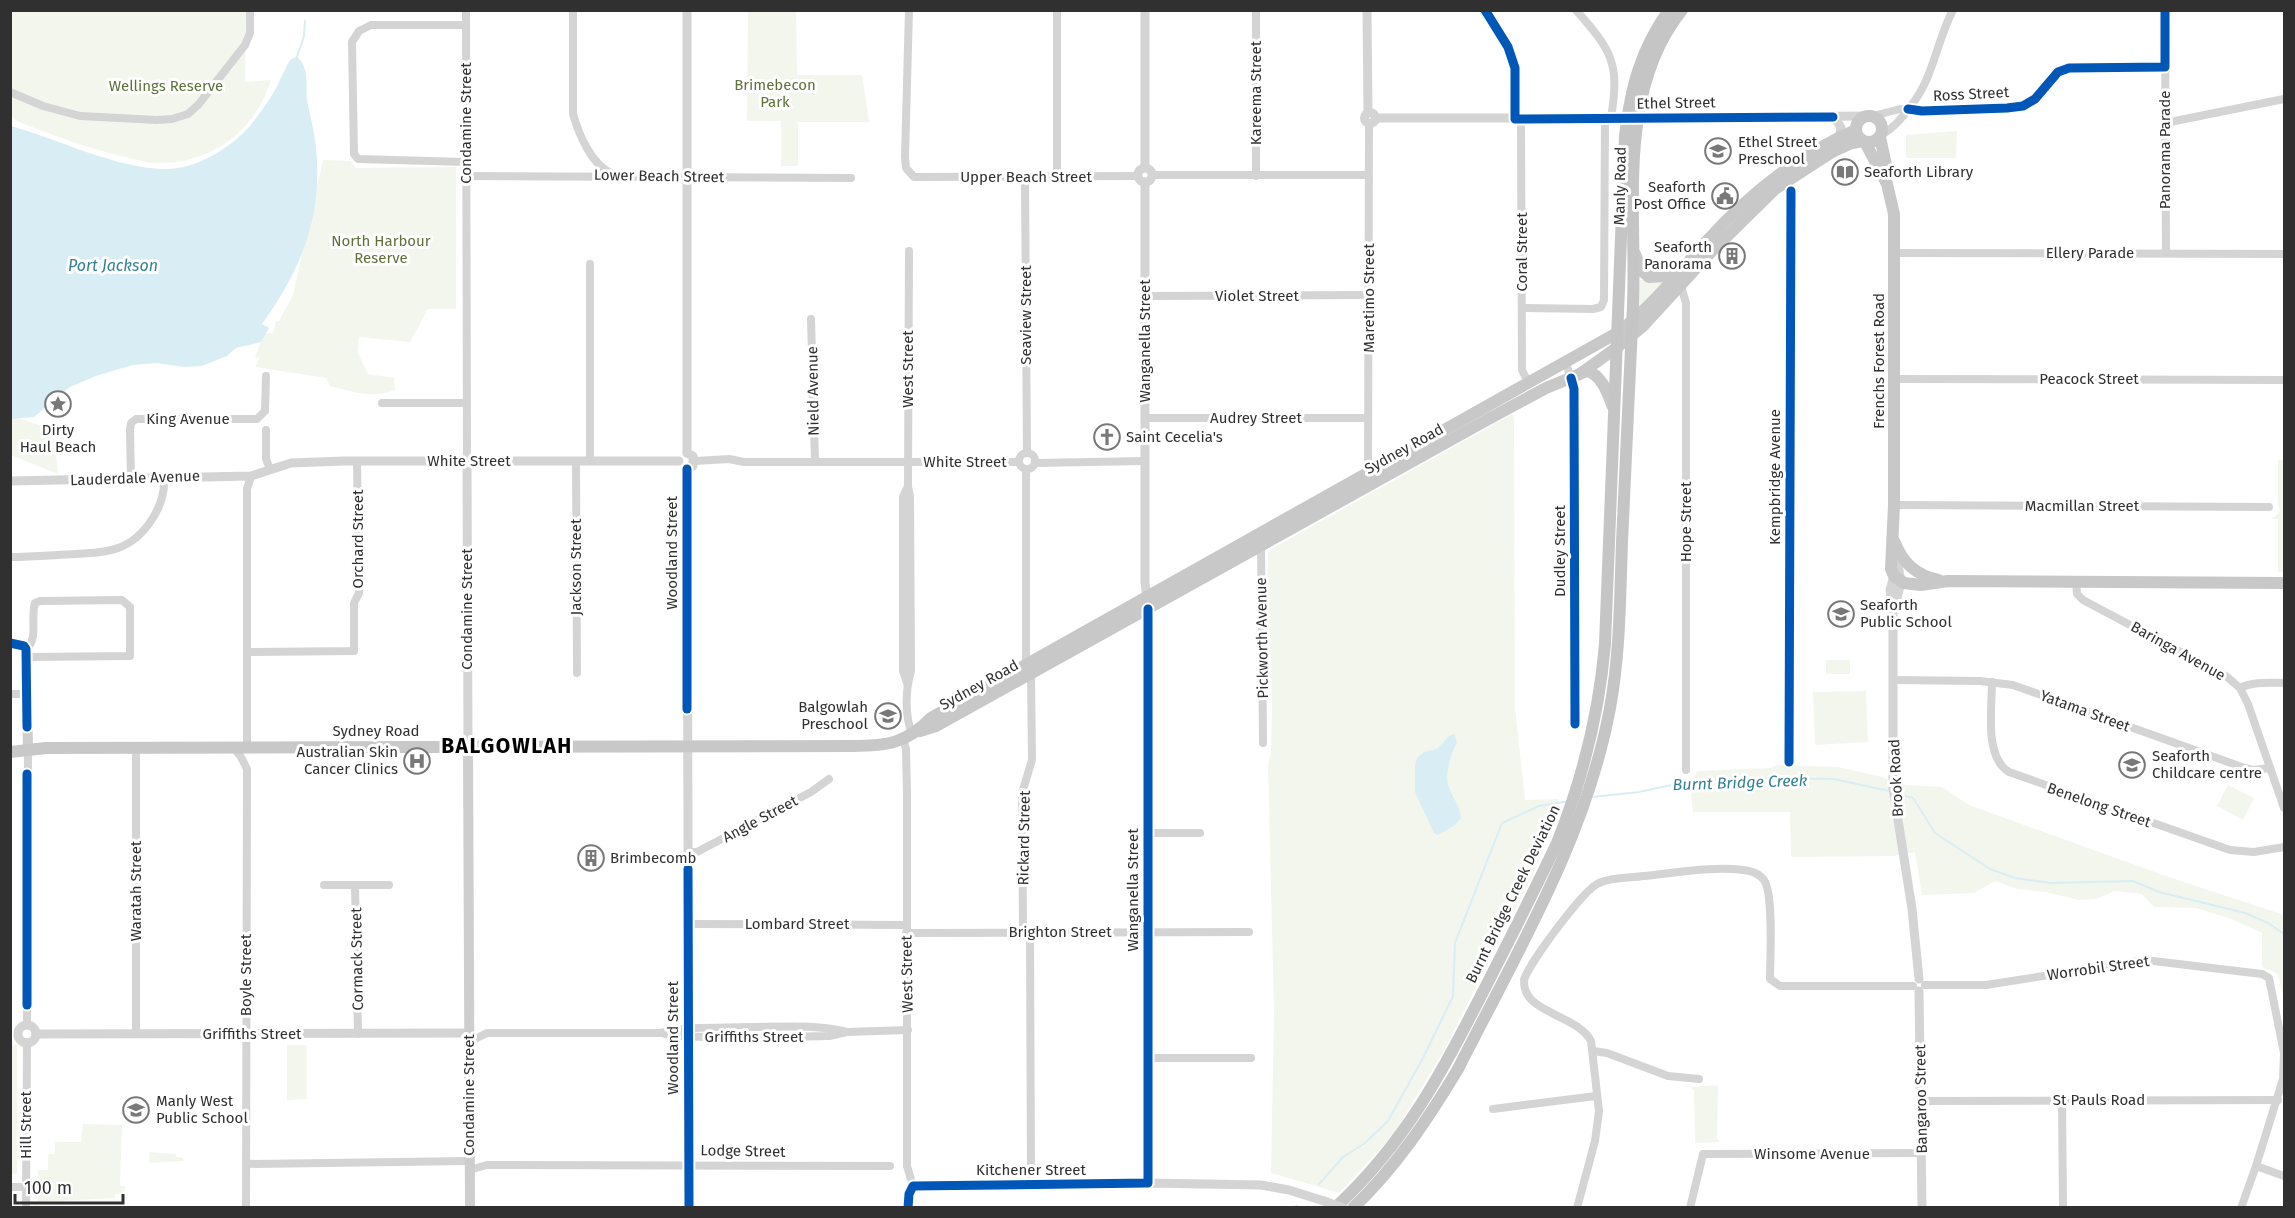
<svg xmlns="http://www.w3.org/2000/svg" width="2295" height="1218" font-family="'Fira Sans',sans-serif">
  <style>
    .green { fill: #f3f6ec }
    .water { fill: #d8eef4 }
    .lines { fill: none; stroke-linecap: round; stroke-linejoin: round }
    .stream { stroke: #d8eef4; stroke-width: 2 }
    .minor { stroke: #d4d4d4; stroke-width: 8 }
    .tertiary { stroke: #d4d4d4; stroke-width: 9 }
    .secondary { stroke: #cecece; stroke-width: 10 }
    .primary { stroke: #c8c8c8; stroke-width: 12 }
    .trunk { stroke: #c5c5c5; stroke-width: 12 }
    .tertiary-bridge { stroke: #d4d4d4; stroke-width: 9 }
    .cycleway-casing { stroke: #fff; stroke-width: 13 }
    .cycleway { stroke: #0057b8; stroke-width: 9 }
    .labels { text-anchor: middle; stroke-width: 6; stroke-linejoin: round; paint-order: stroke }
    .park-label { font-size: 15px; fill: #5d7138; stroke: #fff }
    .street-label { font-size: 15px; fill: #303030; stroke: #fff }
    .poi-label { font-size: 15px; fill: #303030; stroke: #fff; text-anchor: start }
    .water-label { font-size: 16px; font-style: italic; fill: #338094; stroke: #fff }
    .district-label { font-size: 21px; font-weight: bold; letter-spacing: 1.5px; fill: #000; stroke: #fff }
  </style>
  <rect width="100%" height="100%" fill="#fff"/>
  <!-- green -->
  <g class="green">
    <path d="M10 11H246L245 82 271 80C255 130 216 161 162 163 149 164 134 159 121 156 85 147 51 135 17 121L11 115Z"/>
    <polygon points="748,11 796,11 797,75 862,75 869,122 798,122 798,166 781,166 781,121 747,121"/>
    <polygon points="1957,131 1956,158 1906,158 1906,135"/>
    <path d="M323 160 350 161 356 168 456 167V309H428L410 342 359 337 358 353 368 374 394 378 395 390C372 399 354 392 330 386L326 378 255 367 260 358 255 357 264 334 273 333 276 321H279L293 295Z"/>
    <polygon points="1640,280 1667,280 1639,307"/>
    <polygon points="1512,414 1514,418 1515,706 1525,800 1559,799 1549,837 1531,878 1442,1054 1393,1135 1339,1193 1271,1173 1274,1013 1268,766 1271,750 1272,710 1271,653 1267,623 1268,553 1270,550"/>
    <polygon points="10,415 53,430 58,474 11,455"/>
    <polygon points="2278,460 2284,460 2284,572 2278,572 2278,519 2271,519 2278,514 2280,510 2278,503"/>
    <rect x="1826" y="660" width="24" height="14"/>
    <polygon points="1866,691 1868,742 1815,745 1813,692"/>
    <polygon points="1777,765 1838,767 1882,777 1905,785 1942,787 1969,805 2166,876 2284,915 2284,1001 2278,974 2262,967 2262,933 2231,919 2196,908 2154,907 2142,894 2115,891 2096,899 2078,900 2046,892 2017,889 1995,881 1974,893 1922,895 1915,852 1893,856 1791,857 1790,812 1693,812 1690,786 1697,771 1770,768"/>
    <polygon points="2228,785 2254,798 2243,820 2217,806"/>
    <polygon points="11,1045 17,1045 17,1174 10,1174"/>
    <polygon points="287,1045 307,1045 307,1099 287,1100"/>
    <polygon points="1718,1085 1717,1138 1720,1142 1695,1143 1694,1091 1691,1087"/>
    <polygon points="83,1124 122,1125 120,1186 126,1186 124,1192 115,1195 115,1198 38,1202 38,1170 48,1170 48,1154 55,1154 55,1142 81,1142"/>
    <polygon points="149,1152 176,1154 176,1157 183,1158 183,1161 149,1163"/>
  </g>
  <!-- water -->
  <g class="water">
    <path d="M297 57C309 66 306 86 307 100 310 116 315 133 316 149 323 217 301 270 262 324L269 328 261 342 236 348 227 356 202 366 184 367 156 363 133 365 96 376 70 387 34 417 11 419V126C58 139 117 169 166 169 197 169 230 148 250 126 261 112 273 96 280 80 284 72 286 66 291 59Z"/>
    <path d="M1454 734 1457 742C1451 755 1443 776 1450 790 1454 800 1460 806 1461 818L1455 825 1438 835 1434 833 1415 792V766L1417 758 1424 752 1437 749 1449 736Z"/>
  </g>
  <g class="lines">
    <!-- stream -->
    <g class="stream">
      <polyline points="297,57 304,36 305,21"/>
      <polyline points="1898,794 1913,798 1935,833 1990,869 2015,878 2051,883 2133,881 2159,892 2245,913 2268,923 2284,934"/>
      <polyline points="1592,797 1639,792 1686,782 1741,778 1834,779 1889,791"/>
      <polyline points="1319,1184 1343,1157 1365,1143 1388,1121 1424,1056 1453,996 1455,943 1502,823 1539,806 1569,801"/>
      <polyline points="1290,1208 1297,1206"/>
    </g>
    <!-- minor -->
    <g class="minor">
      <polyline points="466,10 467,462"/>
      <path d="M573 10V114C579 135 592 166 613 174"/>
      <polyline points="909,10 905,157 906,168 914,177 1138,176"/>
      <polyline points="1485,10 1508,47 1515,68 1515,119"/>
      <path d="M1576 10C1612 51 1620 63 1611 118"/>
      <polyline points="2165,10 2166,253"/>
      <polyline points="466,25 371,25 359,31 352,42 354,154 358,159 466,162"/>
      <polyline points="10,92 43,106 80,116 157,120 172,119 188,114 198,105 245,45 250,33 250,10"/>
      <polyline points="1873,116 1900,109 1922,111 2017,107 2035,99 2053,77 2069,68 2165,67"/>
      <polyline points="1521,119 1522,370 1529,384"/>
      <polyline points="2165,123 2284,99"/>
      <path d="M1880 136C1894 128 1901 119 1910 107 1934 78 1936 42 1953 10"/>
      <polyline points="1152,175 1368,175"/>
      <polyline points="466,176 851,178"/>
      <polyline points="1256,176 1256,10"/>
      <polyline points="1057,177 1057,10"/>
      <polyline points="1025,178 1027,453"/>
      <polyline points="1784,178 1792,193 1789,442 1791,584 1789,762"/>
      <path d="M909 251 908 486 910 497 911 671C905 691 905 715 912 735"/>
      <polyline points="1895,253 2284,254"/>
      <polyline points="1680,283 1686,303 1686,770"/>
      <polyline points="1146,296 1369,295"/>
      <polyline points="1522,308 1593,309 1601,307 1604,300 1605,118"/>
      <polyline points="811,319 815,462"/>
      <polyline points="1566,363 1574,389 1575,724"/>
      <polyline points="1894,379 2284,380"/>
      <polyline points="382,403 467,403"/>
      <polyline points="1145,418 1368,418"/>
      <polyline points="266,430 266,459 270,469"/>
      <circle cx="1027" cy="461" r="8"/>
      <polyline points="576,461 577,673"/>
      <polyline points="590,461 590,264"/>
      <polyline points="695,461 729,459 744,462 1019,462"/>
      <polyline points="1035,463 1145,461"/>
      <polyline points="1368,471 1369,124"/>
      <polyline points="131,480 130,430 131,423 136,419 257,419 265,411 266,376"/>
      <polyline points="1894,505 2269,507"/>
      <polyline points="1261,543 1263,743"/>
      <path d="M10 557C32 557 54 555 76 554 90 553 105 553 118 548 144 539 166 506 164 478"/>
      <polyline points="2076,582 2077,594 2083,600 2226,676 2240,688 2248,704 2284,808"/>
      <polyline points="1148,606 1148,1183"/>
      <path d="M26 649C39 639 30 618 35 603L40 601 122 600 130 607V656L26 657"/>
      <polyline points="247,652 354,651 354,603 359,593 357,461"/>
      <polyline points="1026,665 1026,469"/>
      <polyline points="1894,680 1980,681 2013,685 2242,767 2253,770 2270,768"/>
      <path d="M1992 682C1992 708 1984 757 2009 772L2230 850 2254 852 2284 847"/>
      <polyline points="907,683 903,671 903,497 908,486"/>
      <path d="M2240 688C2254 681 2269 683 2284 683"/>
      <polyline points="10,694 27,694"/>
      <polyline points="903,739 906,749 907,792 907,1166 913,1186"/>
      <polyline points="233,747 241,757 247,769 246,1208"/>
      <polyline points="247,747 247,489 251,476"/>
      <polyline points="1147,833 1200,833"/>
      <polyline points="688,852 697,852 811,792 829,779"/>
      <polyline points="324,885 389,885"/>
      <polyline points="355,885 358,1034"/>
      <polyline points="688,924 907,925"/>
      <polyline points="1023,932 1022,793 1032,760 1031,673"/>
      <polyline points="1030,932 1031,1185"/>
      <polyline points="906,933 1249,932"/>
      <polyline points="1925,985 1986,985 2145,960 2262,974 2269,978 2284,1053 2283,1079 2256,1166 2241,1208"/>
      <polyline points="27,1025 28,749"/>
      <polyline points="662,1033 672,1036 743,1038 829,1036 847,1032 908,1030"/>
      <polyline points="136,1034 136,747"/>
      <path d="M469 1042 487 1033H660C689 1026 719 1028 749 1027 781 1027 815 1024 847 1032"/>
      <polyline points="1593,1051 1607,1053 1668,1076 1699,1079"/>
      <polyline points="1148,1058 1251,1058"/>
      <polyline points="2062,1100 2063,1208"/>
      <polyline points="1921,1101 2278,1100"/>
      <polyline points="1493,1109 1596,1096"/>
      <polyline points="246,1164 469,1161"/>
      <polyline points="2256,1166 2284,1176"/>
      <polyline points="469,1170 487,1165 890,1166"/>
      <polyline points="10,1187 26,1187"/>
      <polyline points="26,1208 27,1042"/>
      <path d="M1577 1208 1595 1141 1599 1111 1591 1041C1579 1017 1531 1013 1525 989 1524 986 1524 982 1524 980 1529 963 1584 889 1599 883 1612 877 1630 878 1644 876 1674 873 1719 865 1749 871 1754 872 1760 875 1764 880 1774 894 1770 959 1770 979L1780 986H1913"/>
      <polyline points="1690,1208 1703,1154 1921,1153"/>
    </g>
    <!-- tertiary -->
    <g class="tertiary">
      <polyline points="1145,10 1145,168"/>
      <polyline points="1367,10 1368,113"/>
      <circle cx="1370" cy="118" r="5.5"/>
      <polyline points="1375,118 1619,118"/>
      <polyline points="1644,118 1866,116"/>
      <polyline points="1836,119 1841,128 1839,138"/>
      <circle cx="1145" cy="175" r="7"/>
      <polyline points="1145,182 1145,583 1147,597"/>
      <polyline points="687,453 687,10"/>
      <polyline points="687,453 693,456 693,466 687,469"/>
      <polyline points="467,462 468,746"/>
      <polyline points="687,469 689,1208"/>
      <polyline points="10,481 251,476 291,463 344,461 679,461"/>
      <polyline points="1894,576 1890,590 1893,611 1893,788 1912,909 1919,979"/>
      <polyline points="1895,606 1901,582 1897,559 1898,552"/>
      <polyline points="1919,991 1922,1208"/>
      <circle cx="27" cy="1034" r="9"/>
      <polyline points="36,1034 468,1033"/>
      <path d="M908 1208C908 1199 908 1193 913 1186L925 1185 1148 1183 1261 1185 1289 1190 1324 1201"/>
    </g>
    <!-- secondary -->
    <g class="secondary">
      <polyline points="10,643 24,646 26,649 28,749"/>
      <polyline points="468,746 470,1208"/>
    </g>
    <!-- primary -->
    <g class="primary">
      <circle cx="1869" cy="129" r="13"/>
      <polyline points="1880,137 1888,174"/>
      <polyline points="1865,142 1887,184 1894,214 1894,505 1891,569 1894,576 1904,583 1921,585 1948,581 2284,583"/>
      <polyline points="1635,254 1642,271 1649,277 1665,276 1679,267"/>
      <path d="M1581 373 1587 371C1602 375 1608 394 1613 407"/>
      <path d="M1894 541C1903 563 1915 575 1939 580"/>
      <polyline points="920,731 936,726 1483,422 1546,388 1580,374 1616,348 1643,326 1710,253 1775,189 1832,152 1849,144 1863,141"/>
      <path d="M10 752 46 748 853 746C887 746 907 743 931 718L1617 333C1651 308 1678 273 1706 242 1749 194 1797 155 1856 130"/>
    </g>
    <!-- trunk -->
    <g class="trunk">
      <path d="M1335 1208C1407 1141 1442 1072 1486 986 1510 939 1534 891 1557 843 1583 778 1599 714 1605 644L1625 136C1631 87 1640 51 1669 10"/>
      <path d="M1353 1208C1396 1167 1428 1119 1458 1069 1517 952 1586 838 1610 708 1620 654 1620 598 1622 542 1626 463 1630 384 1633 305 1637 208 1616 92 1682 10"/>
    </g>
    <!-- tertiary-bridge -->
    <g class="tertiary-bridge">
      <polyline points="1619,118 1644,118"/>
      <polyline points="1324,1201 1343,1208"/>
    </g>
    <!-- cycleway casing -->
    <g class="cycleway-casing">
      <g id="cycleway">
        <polyline points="1485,10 1508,47 1515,68 1515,119 1833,117"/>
        <polyline points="1908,109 1922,111 2007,108 2023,106 2035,99 2058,72 2069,68 2165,67 2165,10"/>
        <polyline points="1571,378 1574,389 1575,724"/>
        <polyline points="687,469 687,709"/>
        <polyline points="10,643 24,646 26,649 27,727"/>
        <polyline points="1789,762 1791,191"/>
        <polyline points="688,869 689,1208"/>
        <polyline points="27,1005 27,774"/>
        <polyline points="908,1208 909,1194 913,1186 1148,1183 1148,609"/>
      </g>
    </g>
    <!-- cycleway -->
    <use href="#cycleway" class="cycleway"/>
  </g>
  <!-- icons -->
  <defs>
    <g id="school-ring" transform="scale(1.35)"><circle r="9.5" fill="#fff" stroke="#787878" stroke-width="1.5"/><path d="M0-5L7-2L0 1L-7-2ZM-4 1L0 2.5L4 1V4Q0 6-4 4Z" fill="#787878"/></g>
    <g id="library-ring" transform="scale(1.35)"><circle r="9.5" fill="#fff" stroke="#787878" stroke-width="1.5"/><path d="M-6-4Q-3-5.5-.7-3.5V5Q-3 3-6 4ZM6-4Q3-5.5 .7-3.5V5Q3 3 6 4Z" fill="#787878"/></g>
    <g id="civic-ring" transform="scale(1.35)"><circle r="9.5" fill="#fff" stroke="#787878" stroke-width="1.5"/><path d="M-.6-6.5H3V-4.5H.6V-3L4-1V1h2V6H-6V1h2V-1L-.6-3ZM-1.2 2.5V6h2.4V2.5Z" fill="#787878"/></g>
    <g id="building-ring" transform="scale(1.35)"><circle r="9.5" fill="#fff" stroke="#787878" stroke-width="1.5"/><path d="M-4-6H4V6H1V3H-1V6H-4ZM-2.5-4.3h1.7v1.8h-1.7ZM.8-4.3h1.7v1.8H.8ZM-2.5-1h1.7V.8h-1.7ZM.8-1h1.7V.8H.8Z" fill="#787878"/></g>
    <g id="sight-ring" transform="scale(1.35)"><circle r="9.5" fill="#fff" stroke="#787878" stroke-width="1.5"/><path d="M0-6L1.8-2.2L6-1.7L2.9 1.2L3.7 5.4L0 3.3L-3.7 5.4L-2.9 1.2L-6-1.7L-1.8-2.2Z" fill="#787878"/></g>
    <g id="church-ring" transform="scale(1.35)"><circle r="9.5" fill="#fff" stroke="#787878" stroke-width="1.5"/><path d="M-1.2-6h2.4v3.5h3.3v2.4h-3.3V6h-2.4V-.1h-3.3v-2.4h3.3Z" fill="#787878"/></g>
    <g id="hospital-ring" transform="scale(1.35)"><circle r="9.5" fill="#fff" stroke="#787878" stroke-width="1.5"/><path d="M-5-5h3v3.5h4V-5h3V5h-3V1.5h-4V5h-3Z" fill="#787878"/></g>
  </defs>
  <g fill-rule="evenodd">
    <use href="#school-ring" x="1718" y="151"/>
    <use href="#library-ring" x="1845" y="172"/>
    <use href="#civic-ring" x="1725" y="196"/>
    <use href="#building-ring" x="1732" y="256"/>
    <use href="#sight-ring" x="58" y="404"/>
    <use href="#church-ring" x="1107" y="437"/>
    <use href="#school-ring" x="1841" y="614"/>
    <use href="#school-ring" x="888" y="716"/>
    <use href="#hospital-ring" x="417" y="761"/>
    <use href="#school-ring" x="2132" y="765"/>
    <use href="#building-ring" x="591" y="858"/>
    <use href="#school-ring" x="136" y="1110"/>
  </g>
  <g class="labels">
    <!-- park labels -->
    <g class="park-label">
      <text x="775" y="90">Brimebecon<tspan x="775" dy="17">Park</tspan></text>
      <text x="166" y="91">Wellings Reserve</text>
      <text x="381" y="246">North Harbour<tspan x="381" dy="17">Reserve</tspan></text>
    </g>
    <!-- street labels -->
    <g class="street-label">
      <text transform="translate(1256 93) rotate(-90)" y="5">Kareema Street</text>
      <text transform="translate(1971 94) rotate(-3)" y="5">Ross Street</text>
      <text transform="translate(1676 103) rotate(-1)" y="5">Ethel Street</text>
      <text transform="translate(466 123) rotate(-90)" y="5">Condamine Street</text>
      <text transform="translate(2165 150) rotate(-90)" y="5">Panorama Parade</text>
      <text transform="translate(659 176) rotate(1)" y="5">Lower Beach Street</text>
      <text x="1026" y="182">Upper Beach Street</text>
      <text transform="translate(1620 186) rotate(-89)" y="5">Manly Road</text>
      <text transform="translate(1522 252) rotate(-90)" y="5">Coral Street</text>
      <text x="2090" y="258">Ellery Parade</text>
      <text x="1257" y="301">Violet Street</text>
      <text transform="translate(1369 298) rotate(-90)" y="5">Maretimo Street</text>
      <text transform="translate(1026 315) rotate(-90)" y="5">Seaview Street</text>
      <text transform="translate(1145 341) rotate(-90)" y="5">Wanganella Street</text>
      <text transform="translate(1879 361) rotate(-90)" y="5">Frenchs Forest Road</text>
      <text transform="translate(908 369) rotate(-90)" y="5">West Street</text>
      <text x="2089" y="384">Peacock Street</text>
      <text transform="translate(813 391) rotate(-91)" y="5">Nield Avenue</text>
      <text x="1256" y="423">Audrey Street</text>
      <text x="188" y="424">King Avenue</text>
      <text transform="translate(1404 449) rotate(-29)" y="5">Sydney Road</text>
      <text x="469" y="466">White Street</text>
      <text x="965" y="467">White Street</text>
      <text transform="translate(1775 477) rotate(-90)" y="5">Kempbridge Avenue</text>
      <text transform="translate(135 478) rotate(-2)" y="5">Lauderdale Avenue</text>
      <text x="2082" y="511">Macmillan Street</text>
      <text transform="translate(1686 522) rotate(-90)" y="5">Hope Street</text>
      <text transform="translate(358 539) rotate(-90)" y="5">Orchard Street</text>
      <text transform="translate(1560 551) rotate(-90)" y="5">Dudley Street</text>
      <text transform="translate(672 553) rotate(-90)" y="5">Woodland Street</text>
      <text transform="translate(576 567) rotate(-90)" y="5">Jackson Street</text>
      <text transform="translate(467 609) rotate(-90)" y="5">Condamine Street</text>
      <text transform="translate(1262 638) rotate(-91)" y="5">Pickworth Avenue</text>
      <text transform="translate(2178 651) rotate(29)" y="5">Baringa Avenue</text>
      <text transform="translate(979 685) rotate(-29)" y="5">Sydney Road</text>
      <text transform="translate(2085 711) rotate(20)" y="5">Yatama Street</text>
      <text x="376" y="736">Sydney Road</text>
      <text transform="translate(1896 778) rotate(-93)" y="5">Brook Road</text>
      <text transform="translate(2099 805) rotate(19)" y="5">Benelong Street</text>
      <text transform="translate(760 819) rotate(-28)" y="5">Angle Street</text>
      <text transform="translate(1024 838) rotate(-89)" y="5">Rickard Street</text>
      <text transform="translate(1133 890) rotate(-90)" y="5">Wanganella Street</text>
      <text transform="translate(136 891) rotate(-90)" y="5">Waratah Street</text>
      <text transform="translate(1513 894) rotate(-64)" y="5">Burnt Bridge Creek Deviation</text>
      <text x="797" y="929">Lombard Street</text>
      <text x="1060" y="937">Brighton Street</text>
      <text transform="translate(357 959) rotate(-91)" y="5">Cormack Street</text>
      <text transform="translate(2098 968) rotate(-8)" y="5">Worrobil Street</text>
      <text transform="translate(907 974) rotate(-91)" y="5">West Street</text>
      <text transform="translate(246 975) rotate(-90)" y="5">Boyle Street</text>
      <text x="252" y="1039">Griffiths Street</text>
      <text x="754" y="1042">Griffiths Street</text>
      <text transform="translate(673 1038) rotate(-90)" y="5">Woodland Street</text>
      <text transform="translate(469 1095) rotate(-90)" y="5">Condamine Street</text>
      <text transform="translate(1921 1099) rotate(-91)" y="5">Bangaroo Street</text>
      <text x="2099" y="1105">St Pauls Road</text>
      <text transform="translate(26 1125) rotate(-90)" y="5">Hill Street</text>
      <text transform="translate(743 1151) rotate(1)" y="5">Lodge Street</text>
      <text x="1812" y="1159">Winsome Avenue</text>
      <text x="1031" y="1175">Kitchener Street</text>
    </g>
    <!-- poi labels -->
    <g class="poi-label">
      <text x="1738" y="147">Ethel Street<tspan x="1738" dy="17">Preschool</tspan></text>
      <text x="1864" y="177">Seaforth Library</text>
      <text x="1706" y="192" text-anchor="end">Seaforth<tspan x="1706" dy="17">Post Office</tspan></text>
      <text x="1712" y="252" text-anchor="end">Seaforth<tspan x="1712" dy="17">Panorama</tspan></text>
      <text x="58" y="435" text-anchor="middle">Dirty<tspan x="58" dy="17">Haul Beach</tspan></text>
      <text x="1126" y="442">Saint Cecelia's</text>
      <text x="1860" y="610">Seaforth<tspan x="1860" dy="17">Public School</tspan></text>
      <text x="868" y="712" text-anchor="end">Balgowlah<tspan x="868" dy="17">Preschool</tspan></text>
      <text x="398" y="757" text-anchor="end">Australian Skin<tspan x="398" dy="17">Cancer Clinics</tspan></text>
      <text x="2152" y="761">Seaforth<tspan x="2152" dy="17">Childcare centre</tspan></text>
      <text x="610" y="863">Brimbecomb</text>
      <text x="156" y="1106">Manly West<tspan x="156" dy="17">Public School</tspan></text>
    </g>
    <!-- water labels -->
    <g class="water-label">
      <text x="113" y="271">Port Jackson</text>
      <text transform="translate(1740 782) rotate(-2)" y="6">Burnt Bridge Creek</text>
    </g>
    <!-- district labels -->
    <g class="district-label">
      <text x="507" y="753">BALGOWLAH</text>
    </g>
  </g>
  <!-- border -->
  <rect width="2295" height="1218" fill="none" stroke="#303030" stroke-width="24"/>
  <!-- scale -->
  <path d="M15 1194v9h108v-9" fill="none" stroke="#303030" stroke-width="3"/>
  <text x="24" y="1194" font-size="18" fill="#303030" stroke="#ffffff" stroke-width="4.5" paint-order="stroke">100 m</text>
</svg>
